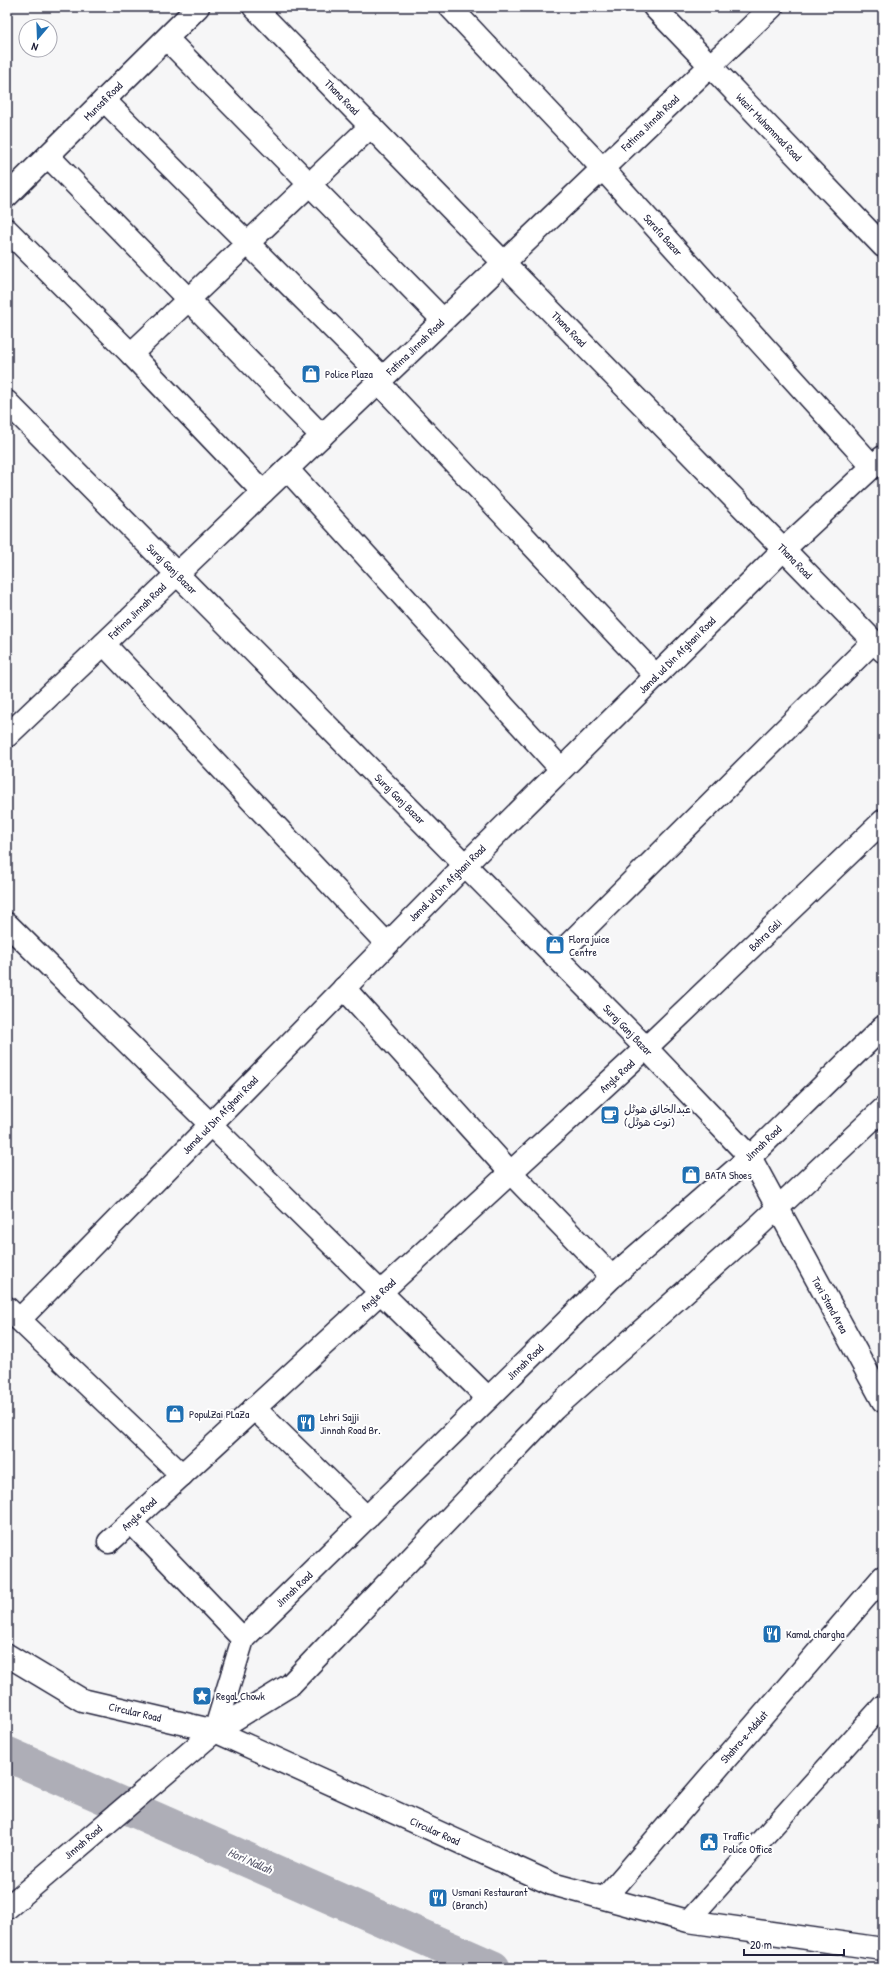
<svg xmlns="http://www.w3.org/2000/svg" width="890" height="1975" font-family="'Patrick Hand','Playpen Sans Arabic',sans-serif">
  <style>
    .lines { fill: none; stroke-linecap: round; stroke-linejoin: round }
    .canal { stroke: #aeaeb7; stroke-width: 35 }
    .service-casing { stroke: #22223b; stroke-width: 23 }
    .minor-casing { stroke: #22223b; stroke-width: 25 }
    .tertiary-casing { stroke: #22223b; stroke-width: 25 }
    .secondary-casing { stroke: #22223b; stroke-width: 25 }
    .service { stroke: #fff; stroke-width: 20 }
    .minor { stroke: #fff; stroke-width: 22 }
    .tertiary { stroke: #fff; stroke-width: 22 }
    .secondary { stroke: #fff; stroke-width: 22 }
    .labels { text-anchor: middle; stroke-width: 4; stroke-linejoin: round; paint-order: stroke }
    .street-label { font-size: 11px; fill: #22223b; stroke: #fff }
    .poi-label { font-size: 11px; fill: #22223b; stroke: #fff; text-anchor: start }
    .water-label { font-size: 12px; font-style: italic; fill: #5a5a6d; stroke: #fff }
  </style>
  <rect width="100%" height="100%" fill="#f6f6f7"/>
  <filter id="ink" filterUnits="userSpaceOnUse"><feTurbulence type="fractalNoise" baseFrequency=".025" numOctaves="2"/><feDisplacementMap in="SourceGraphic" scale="8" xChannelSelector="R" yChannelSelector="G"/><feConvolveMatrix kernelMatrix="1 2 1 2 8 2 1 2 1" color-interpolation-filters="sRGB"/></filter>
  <g filter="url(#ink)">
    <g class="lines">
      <!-- canal -->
      <polyline class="canal" points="7,1754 493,1968"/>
      <!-- service casing -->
      <g class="service-casing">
        <polyline id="service" points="688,1921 883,1705"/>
      </g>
      <!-- minor casing -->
      <g class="minor-casing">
        <g id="minor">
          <polyline points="254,7 883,651"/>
          <polyline points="450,7 602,168 873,467"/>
          <polyline points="654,7 883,246"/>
          <polyline points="167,39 443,320"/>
          <polyline points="104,100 383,378"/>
          <polyline points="48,156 322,436"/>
          <polyline points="7,196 198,7"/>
          <polyline points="7,230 131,354 263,492"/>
          <polyline points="131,354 371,126"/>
          <polyline points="378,382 656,676"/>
          <polyline points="7,402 646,1048 750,1157 883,1401"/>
          <polyline points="287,469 561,769"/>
          <polyline points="104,644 387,944"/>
          <polyline points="7,736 772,7"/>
          <polyline points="7,924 488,1398"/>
          <polyline points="556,957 874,641"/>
          <polyline points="344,988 511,1173 612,1277"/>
          <polyline points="7,1308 182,1475"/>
          <polyline points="20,1319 465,865 784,549 883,457"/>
          <polyline points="254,1408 367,1518"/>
          <polyline points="131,1522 243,1639"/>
          <polyline points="109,1542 646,1048 883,821"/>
          <polyline points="7,1655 82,1700 215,1731"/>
          <polyline points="605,1898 883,1577"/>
        </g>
      </g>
      <!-- tertiary casing -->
      <g class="tertiary-casing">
        <polyline id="tertiary" points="215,1731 552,1884 688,1921 883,1949"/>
      </g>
      <!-- secondary casing -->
      <g class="secondary-casing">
        <g id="secondary">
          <polyline points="215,1731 243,1639 612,1277 750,1157 883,1027"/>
          <polyline points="7,1908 215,1731 290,1685 554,1409 752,1232 883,1109"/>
        </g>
      </g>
      <!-- service -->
      <use href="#service" class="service"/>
      <!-- minor -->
      <use href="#minor" class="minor"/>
      <!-- tertiary -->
      <use href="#tertiary" class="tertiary"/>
      <!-- secondary -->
      <use href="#secondary" class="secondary"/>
    </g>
  </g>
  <!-- icons -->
  <defs>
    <g id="shop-square" transform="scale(1)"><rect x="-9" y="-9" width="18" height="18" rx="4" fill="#1f6fb2" stroke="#fff"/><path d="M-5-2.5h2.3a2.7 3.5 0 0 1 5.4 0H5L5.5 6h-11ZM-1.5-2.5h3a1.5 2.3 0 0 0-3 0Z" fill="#fff"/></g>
    <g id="cafe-square" transform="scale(1)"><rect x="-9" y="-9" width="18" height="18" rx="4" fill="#1f6fb2" stroke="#fff"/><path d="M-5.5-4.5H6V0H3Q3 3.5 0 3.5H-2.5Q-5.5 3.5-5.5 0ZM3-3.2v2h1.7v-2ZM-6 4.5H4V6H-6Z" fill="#fff"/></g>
    <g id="restaurant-square" transform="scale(1)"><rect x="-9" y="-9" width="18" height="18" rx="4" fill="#1f6fb2" stroke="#fff"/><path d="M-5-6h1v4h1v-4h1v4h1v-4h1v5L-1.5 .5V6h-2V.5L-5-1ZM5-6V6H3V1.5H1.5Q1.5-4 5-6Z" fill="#fff"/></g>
    <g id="sight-square" transform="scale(1)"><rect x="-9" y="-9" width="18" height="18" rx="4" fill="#1f6fb2" stroke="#fff"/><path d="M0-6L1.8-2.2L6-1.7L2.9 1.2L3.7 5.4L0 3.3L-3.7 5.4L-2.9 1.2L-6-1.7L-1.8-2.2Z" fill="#fff"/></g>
    <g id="civic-square" transform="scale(1)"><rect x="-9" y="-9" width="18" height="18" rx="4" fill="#1f6fb2" stroke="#fff"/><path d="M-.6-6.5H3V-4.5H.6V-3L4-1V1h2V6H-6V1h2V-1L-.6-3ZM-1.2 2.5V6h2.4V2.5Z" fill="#fff"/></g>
  </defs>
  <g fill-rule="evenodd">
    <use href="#shop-square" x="311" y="374"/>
    <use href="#shop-square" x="555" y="945"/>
    <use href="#cafe-square" x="610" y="1115"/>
    <use href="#shop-square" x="691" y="1175"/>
    <use href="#shop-square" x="175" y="1414"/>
    <use href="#restaurant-square" x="306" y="1423"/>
    <use href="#restaurant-square" x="772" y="1634"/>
    <use href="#sight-square" x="202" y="1696"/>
    <use href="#civic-square" x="709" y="1842"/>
    <use href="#restaurant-square" x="438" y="1898"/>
  </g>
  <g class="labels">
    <!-- street labels -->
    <g class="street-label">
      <text transform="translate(342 97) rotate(46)" y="4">Thana Road</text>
      <text transform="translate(103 101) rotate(-45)" y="4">Munsafi Road</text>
      <text transform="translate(650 123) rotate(-44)" y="4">Fatima Jinnah Road</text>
      <text transform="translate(769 127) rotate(46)" y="4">Wazir Muhammad Road</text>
      <text transform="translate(663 235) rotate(48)" y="4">Sarafa Bazar</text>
      <text transform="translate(569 329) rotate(46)" y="4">Thana Road</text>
      <text transform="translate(415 347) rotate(-44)" y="4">Fatima Jinnah Road</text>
      <text transform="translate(795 561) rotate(46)" y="4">Thana Road</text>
      <text transform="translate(172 569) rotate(45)" y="4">Suraj Ganj Bazar</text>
      <text transform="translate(137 611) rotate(-44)" y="4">Fatima Jinnah Road</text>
      <text transform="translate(677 655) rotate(-45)" y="4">Jamal ud Din Afghani Road</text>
      <text transform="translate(400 799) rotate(45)" y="4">Suraj Ganj Bazar</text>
      <text transform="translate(447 883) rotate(-45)" y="4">Jamal ud Din Afghani Road</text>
      <text transform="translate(765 935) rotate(-44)" y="4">Bohra Gali</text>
      <text transform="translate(628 1030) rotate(46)" y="4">Suraj Ganj Bazar</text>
      <text transform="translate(617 1076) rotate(-43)" y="4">Angle Road</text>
      <text transform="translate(220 1115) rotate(-46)" y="4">Jamal ud Din Afghani Road</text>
      <text transform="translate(763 1143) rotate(-44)" y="4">Jinnah Road</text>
      <text transform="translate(378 1295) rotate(-43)" y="4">Angle Road</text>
      <text transform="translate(830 1305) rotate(61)" y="4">Taxi Stand Area</text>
      <text transform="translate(525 1362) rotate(-44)" y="4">Jinnah Road</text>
      <text transform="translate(139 1514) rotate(-43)" y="4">Angle Road</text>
      <text transform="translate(294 1589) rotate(-44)" y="4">Jinnah Road</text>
      <text transform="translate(135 1712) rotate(13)" y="4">Circular Road</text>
      <text transform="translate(744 1737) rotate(-49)" y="4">Shahra-e-Adalat</text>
      <text transform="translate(435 1831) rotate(24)" y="4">Circular Road</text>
      <text transform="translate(83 1842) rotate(-41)" y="4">Jinnah Road</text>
    </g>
    <!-- poi labels -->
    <g class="poi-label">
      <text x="325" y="378">Police Plaza</text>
      <text x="569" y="943">Flora juice<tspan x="569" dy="13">Centre</tspan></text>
      <text x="624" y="1113">عبدالخالق ھوٹل<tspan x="624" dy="13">(توت ھوٹل)</tspan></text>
      <text x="705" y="1179">BATA Shoes</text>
      <text x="189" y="1418">PopulZai PLaZa</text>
      <text x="320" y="1421">Lehri Sajji<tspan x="320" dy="13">Jinnah Road Br.</tspan></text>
      <text x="786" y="1638">Kamal chargha</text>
      <text x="216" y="1700">Regal Chowk</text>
      <text x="723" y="1840">Traffic<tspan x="723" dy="13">Police Office</tspan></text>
      <text x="452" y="1896">Usmani Restaurant<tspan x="452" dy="13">(Branch)</tspan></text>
    </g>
    <!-- water labels -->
    <g class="water-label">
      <text transform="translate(250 1861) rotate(24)" y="4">Hori Nallah</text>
    </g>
  </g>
  <!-- margin -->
  <rect width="890" height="1975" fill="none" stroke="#fff" stroke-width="24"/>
  <rect x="12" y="12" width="866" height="1951" fill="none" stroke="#22223b" stroke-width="1.5" filter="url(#ink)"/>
  <!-- north arrow -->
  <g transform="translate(38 38) rotate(199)"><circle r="19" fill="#ffffff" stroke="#a7a7b1"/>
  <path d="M0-3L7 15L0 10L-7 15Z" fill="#1f6fb2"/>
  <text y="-6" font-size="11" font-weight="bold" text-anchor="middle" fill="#22223b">N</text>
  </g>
  <!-- scale -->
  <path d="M744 1949v6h100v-6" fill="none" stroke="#22223b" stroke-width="2"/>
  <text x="750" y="1949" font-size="12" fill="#22223b" stroke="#ffffff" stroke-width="3" paint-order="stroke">20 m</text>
</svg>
